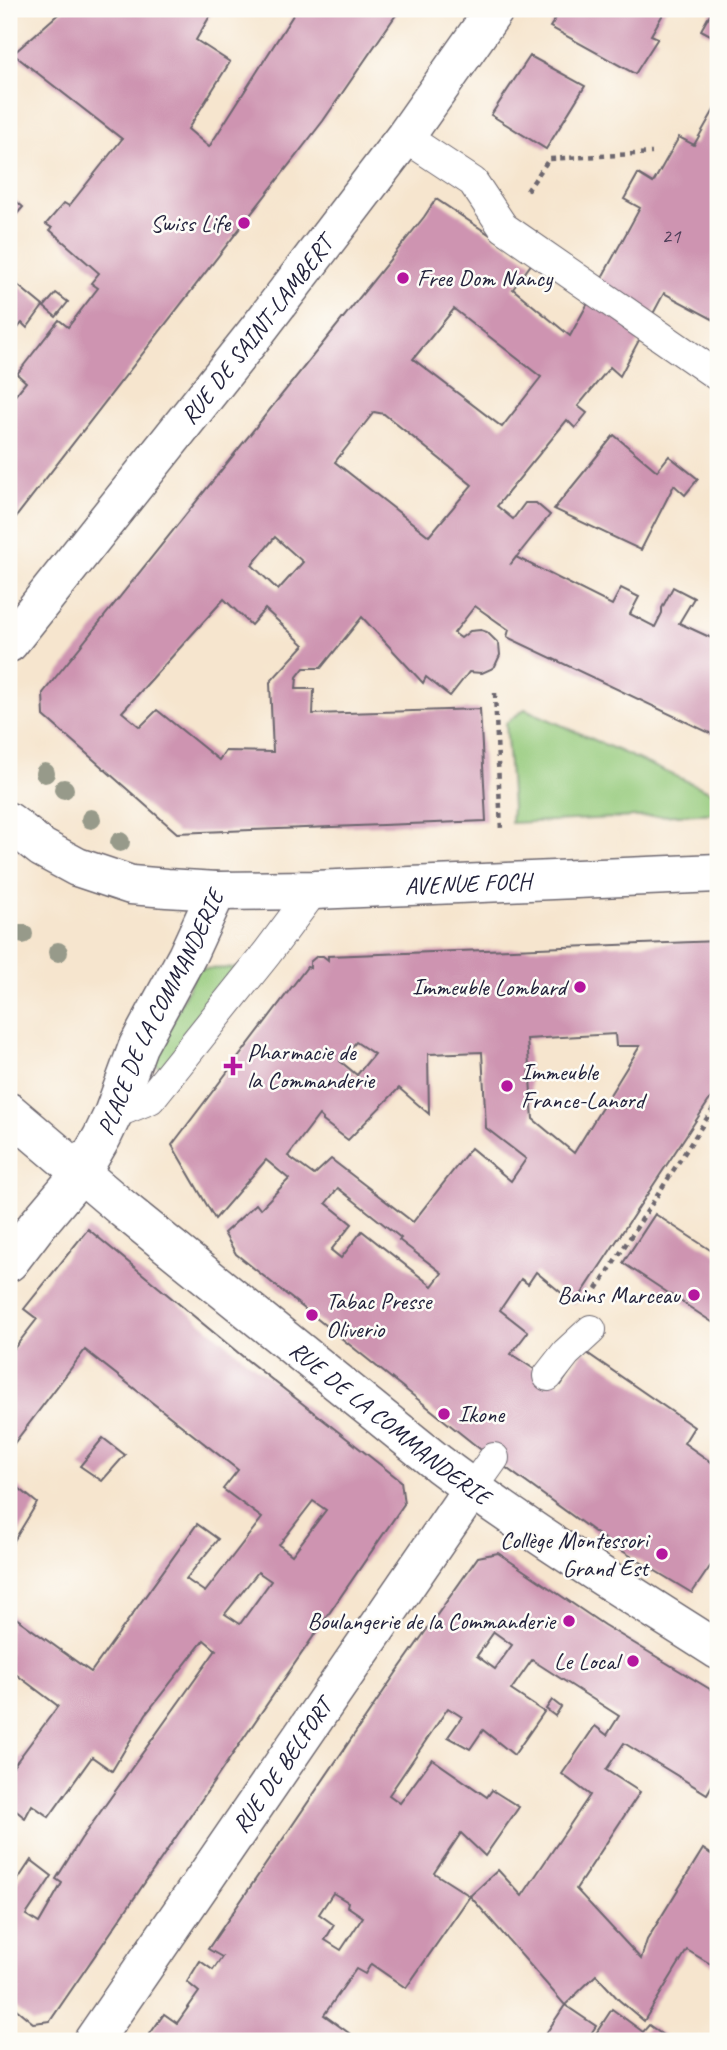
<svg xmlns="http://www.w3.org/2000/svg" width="727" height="2050" font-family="Caveat,sans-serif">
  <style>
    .green { fill: #95ca7c; stroke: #5c765c; stroke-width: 2 }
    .building { fill: #ce94b1; fill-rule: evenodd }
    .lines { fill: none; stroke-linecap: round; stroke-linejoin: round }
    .service-casing { stroke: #6c666e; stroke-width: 32 }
    .minor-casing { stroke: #6c666e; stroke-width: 41 }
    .secondary-casing { stroke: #6c666e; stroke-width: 41 }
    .path { stroke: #6c666e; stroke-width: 4.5; stroke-dasharray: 5 5; stroke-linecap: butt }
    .service { stroke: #fff; stroke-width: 30 }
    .minor { stroke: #fff; stroke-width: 38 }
    .secondary { stroke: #fff; stroke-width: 38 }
    .tree { fill: #979a8a }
    .poi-dot { fill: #b5179e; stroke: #fdfcf7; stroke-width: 2.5 }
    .labels { text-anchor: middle; stroke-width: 5; stroke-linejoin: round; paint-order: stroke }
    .number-label { font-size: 21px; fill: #4d3e58 }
    .poi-label { font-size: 24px; fill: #22223b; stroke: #fdfcf7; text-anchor: end }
    .street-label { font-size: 24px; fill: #22223b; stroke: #fdfcf7 }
  </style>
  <rect width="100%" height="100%" fill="#fdfcf7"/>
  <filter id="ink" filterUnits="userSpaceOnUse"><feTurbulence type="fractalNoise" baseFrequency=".0143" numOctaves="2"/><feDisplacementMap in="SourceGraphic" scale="14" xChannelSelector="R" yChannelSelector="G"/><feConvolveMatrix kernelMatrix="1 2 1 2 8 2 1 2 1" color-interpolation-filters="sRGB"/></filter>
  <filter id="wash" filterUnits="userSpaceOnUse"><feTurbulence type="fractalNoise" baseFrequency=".00686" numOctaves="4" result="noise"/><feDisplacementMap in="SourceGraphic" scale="28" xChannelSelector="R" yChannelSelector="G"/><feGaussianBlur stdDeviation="1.57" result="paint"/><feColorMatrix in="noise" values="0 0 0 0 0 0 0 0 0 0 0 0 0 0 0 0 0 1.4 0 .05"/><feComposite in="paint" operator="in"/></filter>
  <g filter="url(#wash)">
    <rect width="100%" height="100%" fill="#f6e5ce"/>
    <!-- green -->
    <g class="green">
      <polygon points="525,709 718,795 718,813 511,823 512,807 506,723"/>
      <polygon points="239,968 163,1069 153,1063 197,969"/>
    </g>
    <g id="blocks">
      <!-- building -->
      <g class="building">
        <polygon points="64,9 214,9 196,40 230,62 188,129 209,147 297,9 400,9 323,121 9,526 9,403 26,382 17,374 59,320 68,327 98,288 91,283 99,273 50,230 52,228 46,224 64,203 69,206 122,139 13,54"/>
        <polygon points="562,9 666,9 651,35 658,38 635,74 550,27"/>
        <polygon points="713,9 718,9 718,39 701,30"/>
        <polygon points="530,56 585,86 546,149 491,115"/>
        <path d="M718 103V322L664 293 620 376 610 367 578 406 587 413 575 428 567 420 497 506 513 519 525 503H536L550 515 510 565 516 557 612 605 621 588 639 597 630 614 655 627 662 613V608L673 587 694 598 679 623 718 641V737L507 637 509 630 475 606 454 633 461 638 470 631 481 630 487 632 499 644 500 655 495 666 491 669 482 673 469 672 450 696 426 677 423 683 362 617 321 668H304L297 677 296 689H314L313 714 480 709 486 821 177 833 44 716 43 693 424 217 436 199 532 263 513 289 570 336 640 208 624 199 638 174 653 183 679 137 694 145ZM454 309 541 377 502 427 413 359ZM374 412 384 414 472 485 429 536 335 462ZM275 537 303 562 278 590 252 565ZM224 599 251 625 265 609 304 645 270 682 273 752 225 751 219 760 157 710 140 727 122 712Z"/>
        <polygon points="9,195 23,207 9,223"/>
        <polygon points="9,278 43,306 27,328 22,323 14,333 9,328"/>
        <polygon points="56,293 68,302 56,317 44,307"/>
        <polygon points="614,435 657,471 669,456 698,479 685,495 674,485 641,550 554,509"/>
        <path d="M718 941V1087L575 1304 536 1272 528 1284 521 1279 500 1310 528 1332 511 1354 534 1369 561 1385 584 1351 694 1427 684 1443 718 1467V1555L692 1593 614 1546 480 1449 236 1254 224 1233 256 1204 260 1209 289 1179 266 1160 215 1219 172 1145 307 967 310 968V962L317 956H323L328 960V956ZM615 1034 616 1046H640L574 1153 533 1119 527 1039ZM356 1042 374 1054 357 1075 340 1061ZM482 1052 486 1128 526 1159 511 1181 471 1148 413 1222 331 1159 314 1175 288 1156 319 1115 323 1119V1121L348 1140 399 1088 429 1114 428 1054ZM338 1188 401 1238 399 1240 442 1273 432 1286 362 1231 341 1258 331 1250 352 1224 326 1203Z"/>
        <polygon points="655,1214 718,1255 718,1326 623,1263"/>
        <path d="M88 1229 247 1360 401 1481 404 1504 50 2021 33 2023 9 2003V1893L31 1860 52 1876 26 1915 39 1923 62 1883 56 1879 81 1839 216 1650 204 1640 146 1714 112 1771 92 1757 49 1817 32 1805 25 1818 9 1805V1772L58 1706 9 1669V1613L91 1672 197 1524 218 1539 186 1579 205 1592 262 1518 223 1489 238 1470 85 1350 9 1450V1355L37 1319 24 1309ZM313 1501 326 1510 292 1555 279 1545ZM258 1572 271 1581 240 1624 225 1614Z"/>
        <polygon points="103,1438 125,1455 102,1481 80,1466"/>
        <polygon points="9,1480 37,1503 9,1549"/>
        <path d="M498 1553 604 1625 718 1694V1775L707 1794 624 1743 606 1770 640 1792 576 1889 641 1959 647 1940 703 1849 714 1856 718 1849V1959L714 1966 687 1950 644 2021 619 2000 596 1975 565 2005 596 2026 586 2041H541L565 2005 470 1896 498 1870 522 1896 590 1795 562 1774 595 1726 607 1735 619 1716 532 1660 511 1690 544 1712 514 1755 483 1730 470 1749 448 1737 462 1717 448 1708 389 1795 400 1803 432 1759 487 1797 492 1790 519 1807 485 1856 461 1833 434 1873 470 1896 406 1988 371 1964 365 1974 356 1969 324 2015 360 2041H145L164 2014 177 2023 199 1992 187 1982 200 1961 213 1970 222 1957 208 1949 396 1673 478 1557ZM494 1632 512 1645 495 1669 477 1656ZM333 1893 348 1902 347 1906 363 1917 341 1950 325 1940 334 1925 319 1914Z"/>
        <polygon points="552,1700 561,1707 555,1716 546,1709"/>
        <polygon points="612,2009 643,2032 649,2025 671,2041 591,2041"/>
      </g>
    </g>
  </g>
  <g filter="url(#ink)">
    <use href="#blocks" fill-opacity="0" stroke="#6c666e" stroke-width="2"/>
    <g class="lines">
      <!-- service casing -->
      <g class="service-casing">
        <g id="service">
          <polyline points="405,137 473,182 503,227 718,376"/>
          <polyline points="113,1114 150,1099 267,953 314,890"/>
          <polyline points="548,1376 566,1353 591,1330"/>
          <polyline points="472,1489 494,1458"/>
        </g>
      </g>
      <!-- minor casing -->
      <g class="minor-casing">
        <g id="minor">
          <path id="s1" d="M9 1112 122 1208 439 1464C528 1531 624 1590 718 1650"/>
          <path id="s2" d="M9 1262 38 1224 81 1173 102 1137 113 1114 138 1046 187 956 217 891"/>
          <path id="s3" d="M93 2041 472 1489"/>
        </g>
      </g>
      <!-- secondary casing -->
      <g class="secondary-casing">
        <g id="secondary">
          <path id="s4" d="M9 643 257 331 405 137 495 9"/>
          <path id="s5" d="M9 822 42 848 77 867 131 885 167 888 217 891 314 890 718 873"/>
        </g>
      </g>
      <!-- path -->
      <g class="path">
        <polyline points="527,191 549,159 652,153"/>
        <polyline points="495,693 501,831"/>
        <polyline points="597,1289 718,1101"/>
      </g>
      <!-- service -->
      <use href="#service" class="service"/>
      <!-- minor -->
      <use href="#minor" class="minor"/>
      <!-- secondary -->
      <use href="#secondary" class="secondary"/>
    </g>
    <!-- trees -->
    <g class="tree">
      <circle cx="45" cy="773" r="10"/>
      <circle cx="64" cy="789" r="10"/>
      <circle cx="91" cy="819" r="10"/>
      <circle cx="120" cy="842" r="10"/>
      <circle cx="23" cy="934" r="10"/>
      <circle cx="58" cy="952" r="10"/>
    </g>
  </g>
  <!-- markers -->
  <g class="poi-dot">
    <circle cx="244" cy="223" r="7"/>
    <circle cx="403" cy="278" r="7"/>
    <circle cx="580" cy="987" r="7"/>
    <path d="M229.5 1055.5h7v7h7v7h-7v7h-7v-7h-7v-7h7z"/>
    <circle cx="507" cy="1086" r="7"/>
    <circle cx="694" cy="1295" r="7"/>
    <circle cx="312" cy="1315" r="7"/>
    <circle cx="444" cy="1414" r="7"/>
    <circle cx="662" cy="1554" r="7"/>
    <circle cx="569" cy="1621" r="7"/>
    <circle cx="633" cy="1661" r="7"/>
  </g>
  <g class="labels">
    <!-- number labels -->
    <g class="number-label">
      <text x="671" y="243">21</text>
    </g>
    <!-- poi labels -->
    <g class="poi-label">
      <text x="230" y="231">Swiss Life</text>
      <text x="417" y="286" text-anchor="start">Free Dom Nancy</text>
      <text x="566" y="995">Immeuble Lombard</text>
      <text x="247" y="1060" text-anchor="start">Pharmacie de<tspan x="247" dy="28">la Commanderie</tspan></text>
      <text x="521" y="1080" text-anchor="start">Immeuble<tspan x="521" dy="28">France-Lanord</tspan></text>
      <text x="680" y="1303">Bains Marceau</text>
      <text x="326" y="1309" text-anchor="start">Tabac Presse<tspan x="326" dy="28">Oliverio</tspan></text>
      <text x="458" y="1422" text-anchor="start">Ikone</text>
      <text x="648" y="1548">Collège Montessori<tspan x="648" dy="28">Grand Est</tspan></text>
      <text x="555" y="1629">Boulangerie de la Commanderie</text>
      <text x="619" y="1669">Le Local</text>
    </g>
    <!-- street labels -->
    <g class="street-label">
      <text dy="8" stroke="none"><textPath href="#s4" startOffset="399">RUE DE SAINT-LAMBERT</textPath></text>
      <text dy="8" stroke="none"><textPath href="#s5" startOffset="476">AVENUE FOCH</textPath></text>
      <text dy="8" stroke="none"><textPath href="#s2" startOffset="294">PLACE DE LA COMMANDERIE</textPath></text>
      <text dy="8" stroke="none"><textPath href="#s1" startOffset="492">RUE DE LA COMMANDERIE</textPath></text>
      <text dy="8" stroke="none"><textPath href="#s3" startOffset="334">RUE DE BELFORT</textPath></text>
    </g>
  </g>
  <!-- margin -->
  <rect width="727" height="2050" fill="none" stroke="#fdfcf7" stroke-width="35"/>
</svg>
